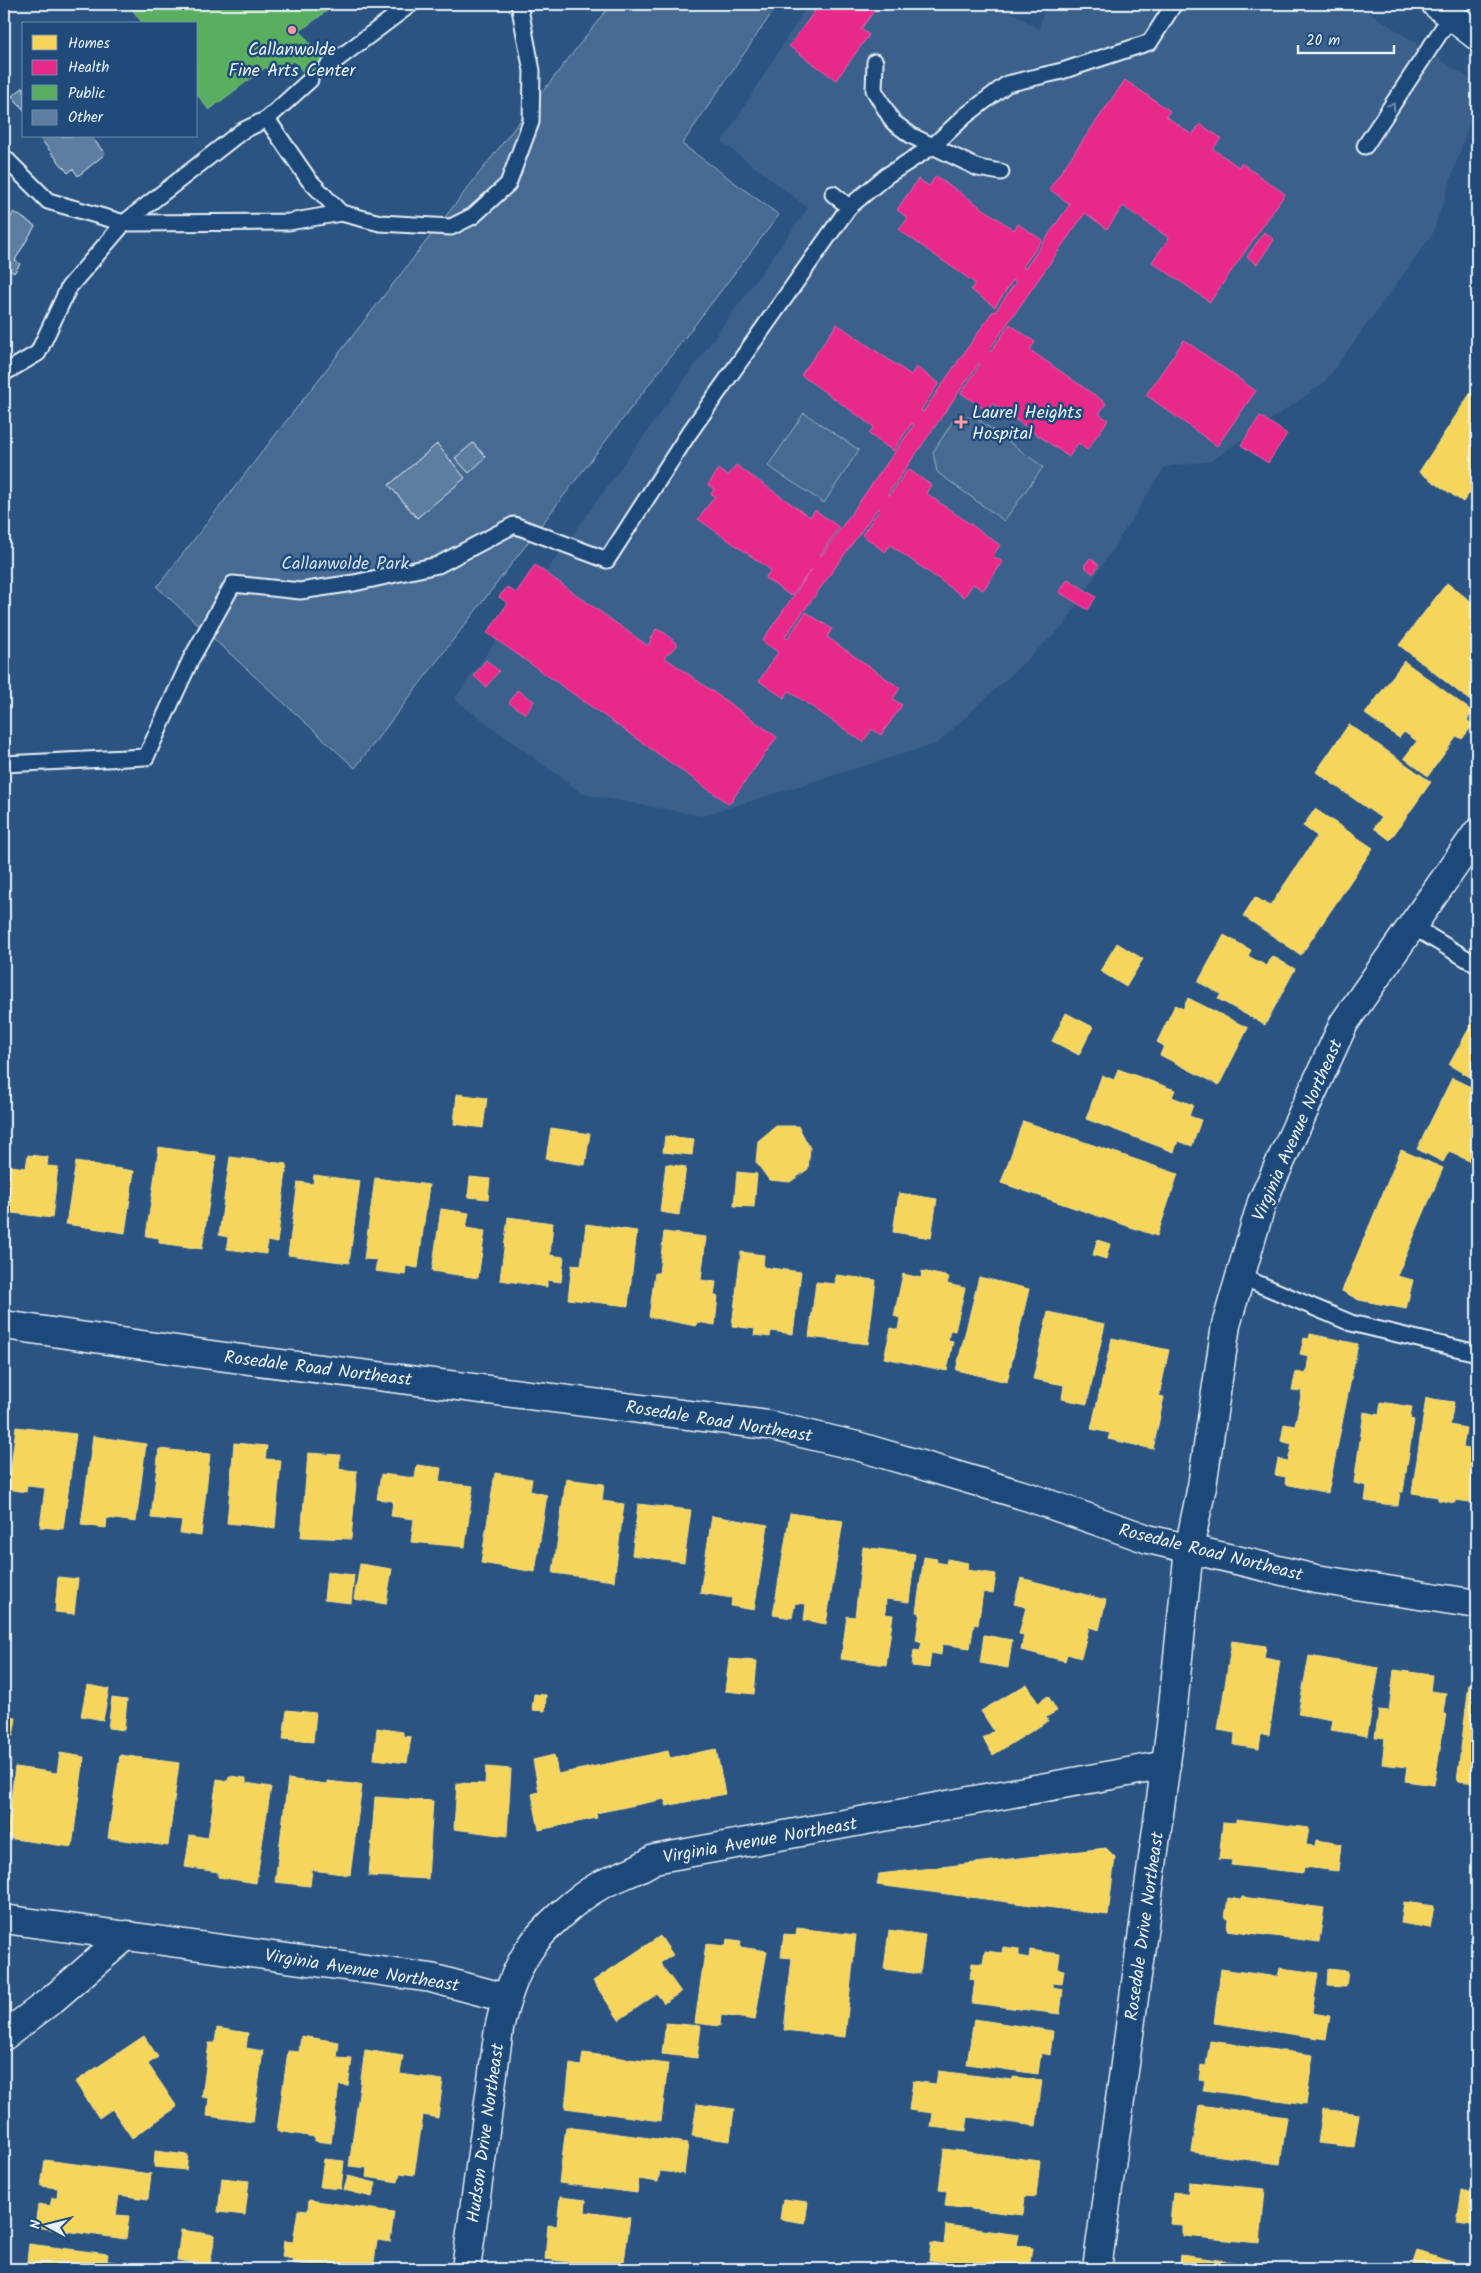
<svg xmlns="http://www.w3.org/2000/svg" width="1481" height="2273" font-family="Kalam,sans-serif">
  <style>
    .built { fill: #3a608b }
    .green { fill: #476b93; stroke: #98aec6 }
    .homes { fill: #f6d55c; stroke: #f2dd8b }
    .health { fill: #e7298a; stroke: #e765ab }
    .public { fill: #5aae61; stroke: #85c28e }
    .building { fill: #5d7da1; stroke: #e8f1f8 }
    .lines { fill: none; stroke-linecap: round; stroke-linejoin: round }
    .service-casing { stroke: #e8f1f8; stroke-width: 19 }
    .minor-casing { stroke: #e8f1f8; stroke-width: 31 }
    .secondary-casing { stroke: #e8f1f8; stroke-width: 31 }
    .service { stroke: #1f4a7a; stroke-width: 15 }
    .minor { stroke: #1f4a7a; stroke-width: 28 }
    .secondary { stroke: #1f4a7a; stroke-width: 28 }
    .oneway { stroke: #6f8dac }
    .poi-dot { fill: #ff9aa2; stroke: #1f4a7a; stroke-width: 2 }
    .labels { text-anchor: middle; stroke-width: 5; stroke-linejoin: round; paint-order: stroke }
    .poi-label { font-size: 18px; fill: #e8f1f8; stroke: #1f4a7a }
    .park-label { font-size: 18px; fill: #d0dde9; stroke: #1f4a7a }
    .street-label { font-size: 18px; fill: #e8f1f8; stroke: #1f4a7a }
  </style>
  <rect width="100%" height="100%" fill="#2b5482"/>
  <filter id="ink" filterUnits="userSpaceOnUse"><feTurbulence type="fractalNoise" baseFrequency=".02" numOctaves="2"/><feDisplacementMap in="SourceGraphic" scale="10" xChannelSelector="R" yChannelSelector="G"/><feConvolveMatrix kernelMatrix="1 2 1 2 8 2 1 2 1" color-interpolation-filters="sRGB"/></filter>
  <g filter="url(#ink)">
    <!-- built -->
    <polygon class="built" points="808,4 998,4 1039,29 1045,4 1357,4 1477,84 1477,101 1432,235 1324,383 1211,461 1165,467 1064,625 938,743 702,816 583,794 454,699 808,208 722,142"/>
    <!-- green -->
    <g class="green">
      <polygon points="611,4 778,4 682,144 779,215 355,768 157,587"/>
      <polygon points="804,413 859,450 824,503 768,466"/>
      <polygon points="975,417 1043,467 1004,521 937,472 933,452 955,418"/>
    </g>
    <!-- homes -->
    <g class="homes">
      <polygon points="1477,383 1477,485 1476,484 1463,502 1419,472"/>
      <polygon points="1447,583 1477,606 1477,699 1474,704 1399,645"/>
      <polygon points="1404,661 1473,712 1467,720 1473,725 1462,739 1457,736 1428,776 1404,758 1417,741 1404,732 1399,738 1365,714"/>
      <polygon points="1349,724 1431,782 1390,840 1374,828 1381,818 1316,772"/>
      <polygon points="1315,809 1373,848 1301,955 1243,916 1255,897 1270,906 1317,836 1303,826"/>
      <polygon points="1224,935 1251,950 1248,956 1267,966 1272,956 1295,969 1265,1025 1218,999 1221,994 1198,982"/>
      <polygon points="1117,943 1143,959 1126,987 1100,971"/>
      <polygon points="1188,998 1248,1028 1219,1085 1160,1055 1164,1046 1157,1042 1175,1005 1183,1009"/>
      <polygon points="1066,1013 1093,1027 1079,1055 1052,1041"/>
      <polygon points="1473,1021 1477,1023 1477,1081 1449,1065"/>
      <polygon points="1118,1069 1175,1090 1172,1097 1193,1105 1189,1116 1201,1120 1192,1146 1178,1141 1174,1152 1086,1119 1102,1075 1114,1080"/>
      <polygon points="1452,1078 1477,1090 1471,1102 1477,1105 1477,1165 1449,1151 1443,1162 1417,1149"/>
      <polygon points="457,1094 487,1098 483,1128 454,1124"/>
      <polygon points="1023,1121 1178,1174 1157,1236 1001,1183"/>
      <polygon points="776,1126 798,1126 810,1148 808,1169 790,1182 769,1180 756,1162 758,1141"/>
      <polygon points="551,1128 590,1134 585,1165 546,1159"/>
      <polygon points="665,1136 694,1139 692,1155 663,1152"/>
      <polygon points="159,1147 216,1156 202,1249 159,1243 159,1238 146,1236"/>
      <polygon points="1401,1150 1443,1168 1397,1276 1413,1280 1406,1309 1359,1300 1342,1291"/>
      <polygon points="28,1155 48,1157 47,1166 58,1167 52,1218 4,1212 4,1165 26,1168"/>
      <polygon points="230,1157 287,1164 277,1243 267,1241 266,1254 227,1249 228,1237 219,1235"/>
      <polygon points="76,1162 134,1171 125,1233 66,1224"/>
      <polygon points="666,1164 686,1167 679,1215 660,1212"/>
      <polygon points="737,1172 757,1174 754,1207 734,1206"/>
      <polygon points="314,1175 360,1181 349,1263 288,1255 298,1182 313,1184"/>
      <polygon points="470,1177 490,1179 488,1199 468,1197"/>
      <polygon points="375,1178 429,1185 418,1268 406,1266 405,1275 375,1271 377,1260 364,1259"/>
      <polygon points="899,1193 937,1199 931,1238 893,1232"/>
      <polygon points="441,1209 469,1213 466,1228 485,1231 478,1278 432,1271"/>
      <polygon points="508,1217 553,1223 550,1255 564,1257 561,1282 547,1280 547,1287 500,1280"/>
      <polygon points="586,1224 637,1231 628,1306 568,1299 572,1265 581,1266"/>
      <polygon points="664,1232 706,1237 701,1280 716,1282 714,1296 718,1296 715,1325 697,1322 696,1326 649,1317 655,1273 659,1273"/>
      <polygon points="1097,1240 1110,1244 1106,1259 1093,1255"/>
      <polygon points="741,1252 764,1255 763,1267 801,1272 793,1334 771,1331 770,1337 754,1335 755,1329 732,1326"/>
      <polygon points="922,1271 949,1277 947,1284 965,1288 955,1331 950,1330 948,1340 953,1341 947,1371 884,1358 891,1328 898,1330 900,1318 894,1316 903,1274 921,1278"/>
      <polygon points="836,1275 876,1280 868,1344 809,1337 816,1282 835,1284"/>
      <polygon points="979,1277 1029,1289 1007,1382 956,1370"/>
      <polygon points="1048,1312 1105,1324 1087,1404 1062,1399 1064,1385 1033,1379"/>
      <polygon points="1310,1334 1358,1344 1328,1493 1285,1484 1286,1477 1275,1475 1278,1459 1288,1461 1292,1444 1281,1441 1284,1424 1295,1426 1302,1391 1292,1390 1296,1372 1306,1374 1309,1356 1300,1354 1304,1338 1309,1339"/>
      <polygon points="1112,1338 1169,1350 1159,1396 1164,1397 1153,1449 1108,1439 1110,1433 1091,1429"/>
      <polygon points="1426,1398 1454,1402 1450,1425 1466,1428 1463,1448 1477,1450 1477,1503 1455,1500 1455,1503 1438,1500 1438,1497 1412,1493"/>
      <polygon points="1381,1402 1412,1407 1410,1419 1414,1420 1403,1492 1400,1492 1398,1506 1365,1501 1367,1486 1354,1483 1364,1412 1379,1415"/>
      <polygon points="16,1427 76,1434 63,1529 40,1527 45,1488 27,1486 26,1492 8,1489"/>
      <polygon points="93,1436 146,1444 136,1522 107,1518 106,1528 81,1525"/>
      <polygon points="234,1443 267,1446 265,1459 281,1460 275,1528 227,1523"/>
      <polygon points="159,1449 210,1454 201,1536 180,1533 182,1521 151,1518"/>
      <polygon points="308,1453 340,1455 339,1469 357,1471 351,1539 301,1537"/>
      <polygon points="417,1465 441,1468 439,1482 473,1486 465,1547 411,1542 414,1519 391,1516 393,1501 377,1499 381,1474 415,1478"/>
      <polygon points="495,1473 532,1479 530,1491 547,1495 535,1572 481,1563"/>
      <polygon points="566,1479 604,1484 602,1501 624,1504 614,1581 553,1573"/>
      <polygon points="638,1504 691,1510 684,1562 632,1555"/>
      <polygon points="790,1513 843,1521 826,1624 804,1620 806,1604 795,1603 792,1618 773,1615"/>
      <polygon points="712,1516 768,1525 754,1610 731,1606 732,1598 700,1593"/>
      <polygon points="863,1547 915,1554 909,1602 886,1599 885,1614 893,1615 886,1665 841,1659 847,1616 855,1617"/>
      <polygon points="924,1557 937,1559 936,1562 946,1564 947,1559 968,1563 967,1570 996,1574 993,1594 983,1592 978,1625 974,1624 970,1648 942,1644 941,1655 931,1653 929,1668 912,1666 914,1650 920,1651 922,1642 916,1640 920,1613 916,1612"/>
      <polygon points="360,1564 392,1569 386,1604 354,1599"/>
      <polygon points="327,1572 354,1575 351,1603 324,1600"/>
      <polygon points="58,1577 78,1579 74,1614 55,1612"/>
      <polygon points="1021,1578 1106,1600 1099,1630 1089,1627 1081,1658 1067,1654 1065,1661 1021,1650 1024,1635 1019,1634 1026,1607 1014,1604"/>
      <polygon points="984,1635 1012,1640 1008,1668 980,1663"/>
      <polygon points="1232,1641 1266,1646 1264,1658 1280,1661 1269,1735 1261,1734 1259,1749 1234,1745 1235,1733 1218,1730"/>
      <polygon points="1309,1656 1379,1668 1367,1736 1331,1730 1333,1720 1298,1714"/>
      <polygon points="729,1659 757,1661 754,1694 725,1691"/>
      <polygon points="1394,1670 1432,1675 1430,1691 1446,1693 1443,1714 1446,1714 1434,1785 1405,1781 1407,1767 1382,1764 1385,1738 1375,1737 1379,1710 1389,1711"/>
      <polygon points="1027,1684 1038,1703 1048,1696 1057,1711 1046,1717 1048,1721 993,1755 983,1738 994,1731 981,1711"/>
      <polygon points="1469,1684 1477,1686 1477,1783 1457,1781"/>
      <polygon points="87,1685 109,1689 103,1720 81,1716"/>
      <polygon points="534,1694 546,1695 545,1711 532,1710"/>
      <polygon points="112,1698 127,1700 124,1730 108,1728"/>
      <polygon points="287,1710 316,1713 313,1742 283,1739"/>
      <polygon points="4,1716 16,1718 13,1736 4,1735"/>
      <polygon points="377,1728 403,1732 403,1736 411,1737 407,1763 374,1759"/>
      <polygon points="716,1749 725,1794 666,1806 665,1799 596,1813 597,1818 539,1830 532,1794 539,1792 533,1760 554,1755 558,1774 668,1751 670,1758"/>
      <polygon points="60,1753 84,1757 72,1847 6,1838 15,1767 57,1773"/>
      <polygon points="120,1755 179,1763 168,1846 108,1838"/>
      <polygon points="486,1767 511,1769 507,1836 454,1829 457,1783 485,1784"/>
      <polygon points="229,1776 246,1778 246,1783 271,1787 256,1883 218,1877 218,1872 185,1867 190,1835 208,1838 217,1779 228,1781"/>
      <polygon points="288,1779 327,1784 327,1781 362,1785 350,1875 312,1870 310,1886 275,1882"/>
      <polygon points="375,1797 433,1801 428,1879 369,1876"/>
      <polygon points="1236,1819 1309,1828 1306,1845 1315,1846 1316,1840 1341,1844 1338,1871 1304,1867 1303,1873 1231,1865 1232,1860 1219,1859 1223,1822 1236,1823"/>
      <polygon points="1106,1848 1115,1857 1108,1915 877,1885 879,1874"/>
      <polygon points="1242,1897 1324,1908 1319,1942 1227,1930 1228,1919 1225,1918 1228,1898 1241,1900"/>
      <polygon points="1404,1902 1434,1906 1430,1928 1401,1923"/>
      <polygon points="797,1928 856,1935 845,2037 784,2030 792,1958 781,1957 784,1934 796,1935"/>
      <polygon points="889,1930 925,1935 920,1974 884,1969"/>
      <polygon points="660,1936 673,1955 660,1963 681,1992 664,2003 657,1994 619,2020 593,1981"/>
      <polygon points="727,1939 741,1941 740,1947 767,1951 755,2020 721,2015 720,2026 695,2023 706,1944 726,1946"/>
      <polygon points="1003,1947 1019,1949 1019,1956 1029,1958 1030,1950 1060,1954 1058,1969 1064,1970 1062,1984 1053,1983 1053,1987 1063,1989 1060,2014 972,2003 975,1980 970,1979 972,1963 983,1964 985,1951 1002,1953"/>
      <polygon points="1280,1968 1318,1973 1312,2013 1330,2016 1326,2039 1214,2023 1221,1969 1278,1977"/>
      <polygon points="1328,1969 1348,1971 1346,1987 1327,1986"/>
      <polygon points="974,2019 1053,2031 1050,2055 1041,2053 1038,2074 967,2064"/>
      <polygon points="666,2023 701,2026 697,2058 662,2054"/>
      <polygon points="217,2028 248,2033 246,2048 263,2051 253,2122 207,2116 209,2098 202,2097 209,2043 215,2043"/>
      <polygon points="144,2036 158,2057 148,2064 177,2107 132,2138 112,2109 99,2118 75,2082"/>
      <polygon points="301,2036 339,2042 337,2058 352,2059 348,2086 339,2085 331,2143 315,2141 315,2137 277,2131 288,2051 299,2052"/>
      <polygon points="1210,2041 1313,2055 1306,2104 1203,2090 1205,2081 1199,2080 1201,2065 1206,2066"/>
      <polygon points="365,2050 403,2056 400,2074 443,2080 438,2118 423,2115 414,2175 400,2173 398,2182 366,2177 367,2168 349,2166"/>
      <polygon points="583,2053 668,2064 661,2121 565,2108 570,2064 581,2066"/>
      <polygon points="938,2071 1013,2080 1013,2077 1042,2080 1036,2126 968,2117 966,2131 931,2127 933,2113 909,2110 913,2081 936,2084"/>
      <polygon points="697,2104 734,2109 730,2141 692,2136"/>
      <polygon points="1199,2105 1287,2117 1280,2164 1192,2152"/>
      <polygon points="1323,2109 1359,2114 1354,2147 1318,2143"/>
      <polygon points="566,2127 688,2143 684,2174 660,2171 658,2182 639,2179 637,2193 559,2183"/>
      <polygon points="944,2149 1040,2161 1036,2197 1025,2196 1023,2215 945,2206 947,2191 939,2190"/>
      <polygon points="155,2151 188,2155 186,2170 154,2167"/>
      <polygon points="324,2159 344,2161 341,2189 320,2187"/>
      <polygon points="45,2160 151,2174 148,2199 119,2195 116,2215 129,2216 126,2239 35,2227 38,2204 50,2206 52,2198 57,2198 58,2188 41,2186"/>
      <polygon points="348,2176 376,2183 372,2197 344,2190"/>
      <polygon points="222,2178 249,2181 245,2215 218,2212"/>
      <polygon points="1189,2182 1265,2189 1260,2243 1183,2236 1183,2225 1170,2224 1173,2192 1188,2194"/>
      <polygon points="1462,2190 1477,2192 1477,2226 1457,2223"/>
      <polygon points="560,2197 586,2200 585,2212 630,2218 623,2269 545,2259 548,2225 557,2226"/>
      <polygon points="783,2199 808,2202 805,2223 780,2219"/>
      <polygon points="309,2200 394,2212 390,2242 377,2240 373,2269 339,2269 292,2263 293,2259 282,2257 284,2241 293,2242 298,2210 308,2211"/>
      <polygon points="946,2225 1019,2235 1017,2245 1032,2248 1029,2269 941,2269 942,2262 929,2261 931,2243 944,2245"/>
      <polygon points="181,2230 215,2235 210,2265 177,2260"/>
      <polygon points="29,2244 108,2254 107,2261 154,2266 154,2269 26,2269"/>
      <polygon points="1418,2251 1472,2269 1412,2269"/>
      <polygon points="1180,2255 1256,2265 1256,2269 1162,2269 1163,2263 1179,2265"/>
    </g>
    <!-- health -->
    <g class="health">
      <polygon points="820,4 879,4 861,29 869,35 836,80 789,46"/>
      <polygon points="1125,80 1170,111 1166,116 1192,135 1200,124 1221,138 1213,149 1239,167 1241,163 1285,194 1210,302 1152,262 1169,238 1123,206 1107,229 1085,213 989,350 991,351 1010,324 1035,342 1030,350 1106,403 1099,414 1108,420 1087,450 1078,443 1069,457 992,403 987,411 961,393 980,365 979,363 888,494 890,495 908,469 931,485 926,493 1000,545 993,556 1003,562 983,590 973,584 964,597 890,545 885,552 862,535 880,509 878,508 785,637 787,639 806,612 832,629 827,637 900,688 893,699 902,705 881,735 872,729 863,742 789,691 784,698 759,681 778,652 762,641 812,569 791,596 765,578 771,570 698,519 715,496 711,494 714,489 708,485 719,469 728,476 736,465 810,517 815,510 839,527 820,555 821,556 914,425 912,423 893,451 869,434 874,427 801,375 837,324 911,375 916,367 939,383 921,410 923,412 993,311 995,312 1016,282 1013,280 995,307 971,290 975,283 899,230 908,218 897,210 918,179 929,186 936,176 1014,230 1018,224 1042,240 1023,267 1025,269 1070,204 1049,189"/>
      <polygon points="1264,232 1274,240 1257,264 1247,257"/>
      <polygon points="1184,340 1256,391 1217,446 1146,395"/>
      <polygon points="1260,416 1287,434 1268,463 1241,445"/>
      <polygon points="1090,558 1099,565 1093,574 1084,566"/>
      <polygon points="535,565 648,646 656,629 665,633 678,645 664,657 777,737 729,804 487,633 508,603 499,597 507,587 516,593"/>
      <polygon points="1068,579 1096,597 1088,610 1059,592"/>
      <polygon points="486,660 499,671 486,687 474,676"/>
      <polygon points="517,690 534,701 526,714 509,703"/>
    </g>
    <!-- public -->
    <polygon class="public" points="128,4 336,4 300,31 330,70 312,84 294,60 272,76 266,67 209,110 196,93 196,24 143,24"/>
    <!-- building -->
    <g class="building">
      <polygon points="24,87 24,110 12,96"/>
      <polygon points="38,136 91,136 105,154 78,176 73,169 68,173"/>
      <polygon points="14,212 35,226 15,260 20,264 14,273 8,269 4,276 4,227"/>
      <polygon points="473,443 486,457 469,473 455,458"/>
      <polygon points="437,444 465,478 417,518 389,485"/>
    </g>
    <g class="lines">
      <!-- service casing -->
      <g class="service-casing">
        <g id="service">
          <polyline points="875,62 874,90 893,122 912,136 978,168 1001,172"/>
          <polyline points="327,67 411,4"/>
          <polyline points="267,119 309,180 341,213 380,223 451,227 473,216 508,184 531,122 532,71 519,4"/>
          <polyline points="1365,146 1451,16"/>
          <polyline points="4,157 48,201 124,223 242,131 267,119 310,80"/>
          <polyline points="833,194 849,207"/>
          <polyline points="4,373 38,353 69,287 124,223 289,222 341,213"/>
          <polyline points="4,764 146,757 191,659 233,584 300,591 354,583 438,565 514,525 607,560 687,436 849,207 886,176 933,146 965,116 1007,84 1062,71 1150,42 1174,4"/>
          <polyline points="1412,926 1477,965"/>
          <polyline points="1240,1276 1351,1323 1477,1353"/>
        </g>
      </g>
      <!-- minor casing -->
      <g class="minor-casing">
        <g id="minor">
          <polyline points="4,1325 218,1356 768,1425 857,1446 1029,1497 1148,1539 1316,1579 1477,1604"/>
          <polyline points="4,1919 431,1978 506,1998"/>
          <polyline points="4,2036 53,1999 127,1935"/>
          <path d="M466 2269 499 2029C505 2002 513 1974 529 1950 543 1928 576 1899 599 1886 617 1876 637 1872 654 1859L1166 1765"/>
          <polyline points="1097,2269 1171,1726 1189,1549 1202,1486 1226,1325 1262,1202 1344,1023 1477,833"/>
        </g>
      </g>
      <!-- secondary casing -->
      <g class="secondary-casing">
        <polyline id="secondary" points="1436,4 1477,36"/>
      </g>
      <!-- service -->
      <use href="#service" class="service"/>
      <!-- minor -->
      <use href="#minor" class="minor"/>
      <!-- secondary -->
      <use href="#secondary" class="secondary"/>
    </g>
    <!-- one-way arrows -->
    <defs><path id="oneway-chevron" d="M-2-3.5L2.5 0L-2 3.5" fill="none" stroke-width="1.6" stroke-linecap="round" stroke-linejoin="round" transform="scale(1.25)"/></defs>
    <use class="oneway" href="#oneway-chevron" transform="translate(1392 106) rotate(-56)"/>
  </g>
  <!-- markers -->
  <g class="poi-dot">
    <circle cx="292" cy="30" r="5"/>
    <path d="M958.5 414.5h5v5h5v5h-5v5h-5v-5h-5v-5h5z"/>
  </g>
  <g class="labels">
    <!-- poi labels -->
    <g class="poi-label">
      <text x="292" y="55">Callanwolde<tspan x="292" dy="21">Fine Arts Center</tspan></text>
      <text x="972" y="418" text-anchor="start">Laurel Heights<tspan x="972" dy="21">Hospital</tspan></text>
    </g>
    <!-- park labels -->
    <g class="park-label">
      <text x="345" y="569">Callanwolde Park</text>
    </g>
    <!-- street labels -->
    <g class="street-label">
      <text transform="translate(1297 1130) rotate(-66)" y="6">Virginia Avenue Northeast</text>
      <text transform="translate(318 1368) rotate(7)" y="6">Rosedale Road Northeast</text>
      <text transform="translate(719 1421) rotate(9)" y="6">Rosedale Road Northeast</text>
      <text transform="translate(1211 1552) rotate(14)" y="6">Rosedale Road Northeast</text>
      <text transform="translate(760 1840) rotate(-10)" y="6">Virginia Avenue Northeast</text>
      <text transform="translate(1144 1926) rotate(-82)" y="6">Rosedale Drive Northeast</text>
      <text transform="translate(362 1970) rotate(9)" y="6">Virginia Avenue Northeast</text>
      <text transform="translate(485 2133) rotate(-82)" y="6">Hudson Drive Northeast</text>
    </g>
  </g>
  <!-- margin -->
  <rect width="1481" height="2273" fill="none" stroke="#1f4a7a" stroke-width="20"/>
  <rect x="10" y="10" width="1461" height="2253" fill="none" stroke="#e8f1f8" stroke-width="2" filter="url(#ink)"/>
  <!-- legend -->
  <rect x="22" y="22" width="175" height="115" fill="#1f4a7a" stroke="#6f8dac"/>
  <rect x="32" y="35" width="25" height="15" fill="#f6d55c" stroke="#6f8dac"/>
  <text x="68" y="48" font-size="15" fill="#e8f1f8">Homes</text>
  <rect x="32" y="60" width="25" height="15" fill="#e7298a" stroke="#6f8dac"/>
  <text x="68" y="72" font-size="15" fill="#e8f1f8">Health</text>
  <rect x="32" y="85" width="25" height="15" fill="#5aae61" stroke="#6f8dac"/>
  <text x="68" y="98" font-size="15" fill="#e8f1f8">Public</text>
  <rect x="32" y="110" width="25" height="15" fill="#5d7da1" stroke="#6f8dac"/>
  <text x="68" y="122" font-size="15" fill="#e8f1f8">Other</text>
  <!-- north arrow -->
  <g transform="translate(48 2226) rotate(277)" stroke="#1f4a7a" stroke-width="4" paint-order="stroke">
  <path d="M0-4L9 19L0 12L-9 19Z" fill="#e8f1f8"/>
  <text y="-8" font-size="14" font-weight="bold" text-anchor="middle" fill="#e8f1f8">N</text>
  </g>
  <!-- scale -->
  <path d="M1298 45v8h96v-8" fill="none" stroke="#e8f1f8" stroke-width="2.5"/>
  <text x="1306" y="45" font-size="15" fill="#e8f1f8" stroke="#1f4a7a" stroke-width="4" paint-order="stroke">20 m</text>
</svg>
